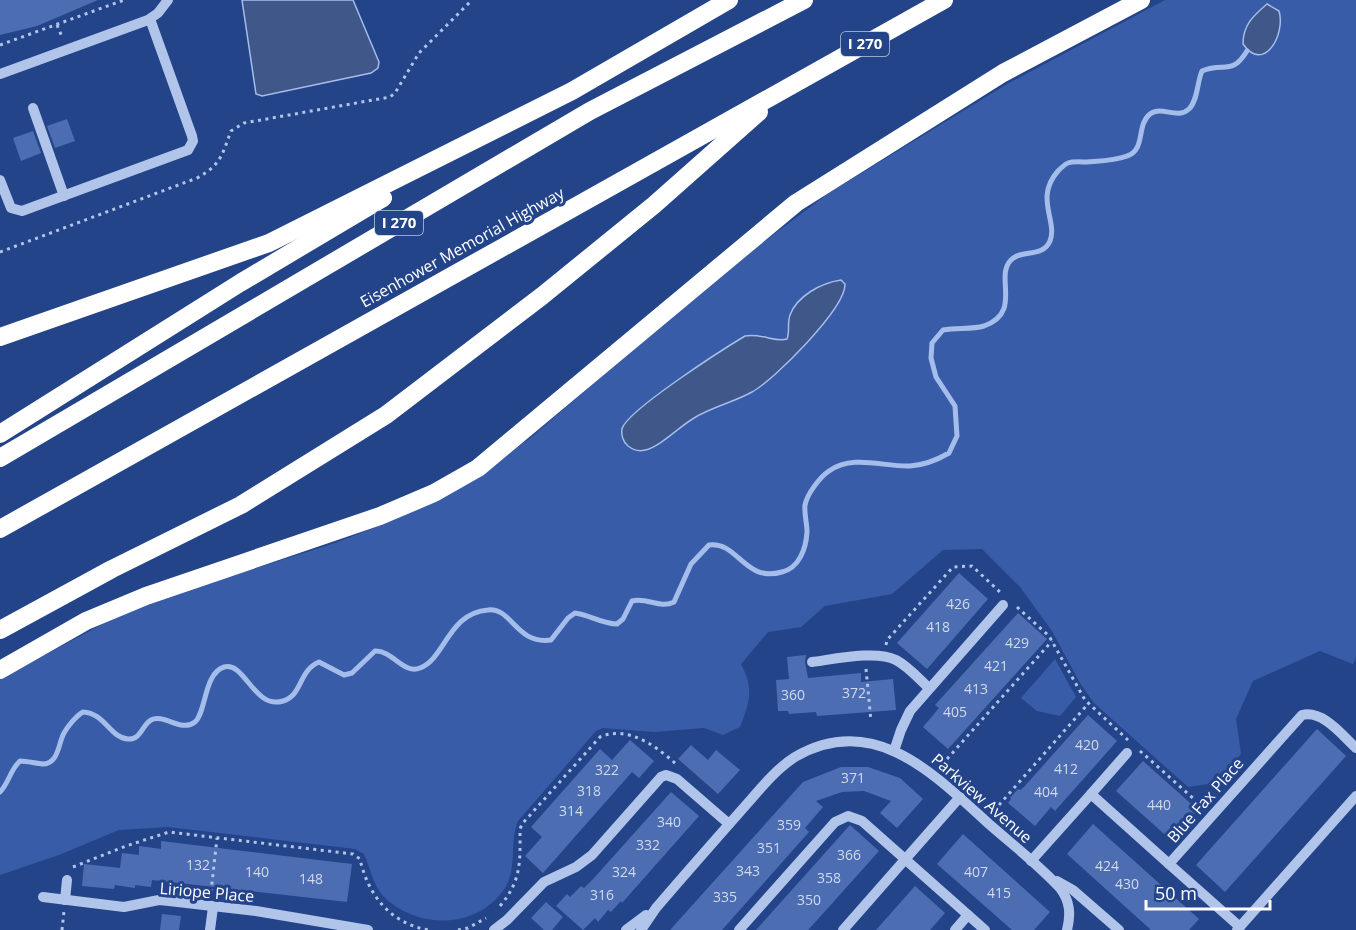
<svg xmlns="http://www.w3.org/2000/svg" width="1356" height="930" font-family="'Open Sans',sans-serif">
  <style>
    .green { fill: #385ca7; fill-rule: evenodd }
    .water { fill: #40578a; stroke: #a5bdeb; stroke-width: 1.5 }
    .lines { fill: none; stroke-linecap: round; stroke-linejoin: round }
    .stream { stroke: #a5bdeb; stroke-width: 5 }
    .building { fill: #4c6db2 }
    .path { stroke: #b1c4ea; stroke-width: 3; stroke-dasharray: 3 4.5; stroke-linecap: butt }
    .minor { stroke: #b1c4ea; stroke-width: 10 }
    .highway { stroke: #fff; stroke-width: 18 }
    .labels { text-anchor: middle; stroke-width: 6; stroke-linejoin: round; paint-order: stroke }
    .number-label { font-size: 14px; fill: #d2daec }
    .shield { fill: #24448a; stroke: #bdc7dc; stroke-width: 1.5 }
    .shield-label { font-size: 15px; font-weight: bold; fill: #fff }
    .street-label { font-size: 16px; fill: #fff; stroke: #24448a }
  </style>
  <rect width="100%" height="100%" fill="#24448a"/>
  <!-- green -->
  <g class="green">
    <path d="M1165 0H1356V657L1353 664 1320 651 1253 681 1236 719 1241 754 1215 783 1188 787 1094 703 1080 683 1052 631 1020 587 982 549 943 550 892 594 825 606 801 627 768 632 741 664C754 689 750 701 740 727L723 735 704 728 654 732 603 728 596 731 518 821C509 843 518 866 505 888 477 930 417 930 383 896 373 884 370 868 364 854L355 849 168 827 119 830 59 855 0 875V679L125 612 171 595 335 543 394 520 440 498 479 474 529 439 722 273 829 193 1007 84ZM1279 11C1284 27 1274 55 1255 54ZM845 284C846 300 794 361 779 370 746 392 709 408 675 430L627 420 677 381 745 336C762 333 776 343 787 339 790 332 787 324 790 316 798 292 824 290 845 284Z"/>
    <polygon points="1055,659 1076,697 1060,716 1037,711 1021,698"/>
  </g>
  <!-- water -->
  <g class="water">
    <polygon points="242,0 353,0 379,62 378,68 371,73 262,96 256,94"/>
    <path d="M1267 4 1279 11C1286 34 1264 74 1243 44 1243 25 1253 16 1267 4Z"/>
    <path d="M841 280 845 284C846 308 774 380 752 392 734 402 712 407 694 418 680 426 660 447 645 450 639 452 632 449 628 446 623 442 621 435 622 429 626 411 725 348 745 336 762 333 776 343 787 339 790 332 787 324 790 315 797 296 821 283 841 280Z"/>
  </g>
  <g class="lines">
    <!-- stream -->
    <path class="stream" d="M0 792C9 783 10 770 20 761 28 761 37 764 44 764 59 762 58 744 64 733 68 726 76 716 83 712 105 713 110 738 128 739 141 740 142 725 151 720 164 713 181 733 195 722 206 713 204 673 224 667 245 661 254 710 283 701 303 695 298 671 319 662L344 675 352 673 375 651C392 650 404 675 420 668 445 659 448 613 488 610 512 607 516 645 551 640L568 618 575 613C590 615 602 624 617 624L623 619 632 601C647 597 660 609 674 602L691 564 709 545C738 541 744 583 782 572 799 568 806 549 807 532 807 523 804 514 805 505 807 494 820 477 829 471 853 454 883 467 910 466 924 465 937 460 949 453L957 436 955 406 936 377 931 358 932 343 943 330C957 327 971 330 984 326 1023 312 994 277 1011 260 1021 249 1043 258 1050 241 1058 221 1034 198 1058 171 1060 169 1065 164 1068 163 1074 161 1081 162 1087 162 1100 161 1114 161 1127 156 1146 150 1136 125 1150 114 1162 105 1177 120 1189 109 1198 100 1197 82 1202 71 1224 61 1231 77 1247 51"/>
  </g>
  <!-- building -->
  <g class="building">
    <polygon points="0,0 98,0 37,26 0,35"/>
    <polygon points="67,119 75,141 55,148 47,126"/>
    <polygon points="33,131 41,153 21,161 13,138"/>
    <polygon points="959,573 988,599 927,669 897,643"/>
    <polygon points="1018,613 1047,639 948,749 923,727 939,708 935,705"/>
    <polygon points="806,655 805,662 808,678 861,673 861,682 893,679 896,710 817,716 816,712 789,714 788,711 778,711 776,680 789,679 787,657"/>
    <polygon points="1088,715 1117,741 1055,811 1051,807 1035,826 1008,803 1011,799 1010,798 1018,789 1020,790 1024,787"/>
    <polygon points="1317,729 1346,756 1225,892 1196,865"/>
    <polygon points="630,740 654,761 639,778 632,772 543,873 525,856 542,837 531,827 600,749 612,760"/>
    <polygon points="691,745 708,760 716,750 740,770 718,794 678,759"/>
    <polygon points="1143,761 1198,810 1171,840 1116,791"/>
    <polygon points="841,767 868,767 900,778 923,799 897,828 880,813 891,801 864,791 842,792 816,801 823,807 805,828 809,832 722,930 670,930 803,782"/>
    <polygon points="671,792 699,816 622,903 621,901 611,912 608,910 598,922 595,918 583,930 556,906 567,894 570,897 581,886 584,888 594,878"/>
    <polygon points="1093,824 1199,919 1189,930 1151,930 1067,854"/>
    <polygon points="850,825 879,851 828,908 808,930 756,930"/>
    <polygon points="963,834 1050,912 1034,930 1012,930 937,864"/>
    <polygon points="161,841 352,864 347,902 152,880 151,887 135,885 135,888 115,885 114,889 82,886 84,864 120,868 122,853 139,855 139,846 161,849"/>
    <polygon points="915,886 945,913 930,930 876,930"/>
    <polygon points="546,902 563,917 552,930 544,930 531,918"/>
    <polygon points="162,914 181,916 179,930 160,930"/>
  </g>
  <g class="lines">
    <!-- path -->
    <g class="path">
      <polyline points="57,25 62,37"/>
      <polyline points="0,45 124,0"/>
      <path d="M0 252 197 178C221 165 222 155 231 131L244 123 390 97 395 93 419 53 472 0"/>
      <polyline points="1017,607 1049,636 1085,700 1128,740"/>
      <polyline points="886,645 887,640 953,567 972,566 1000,592"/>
      <polyline points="866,669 871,721"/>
      <polyline points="1140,751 1204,808"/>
      <polyline points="947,759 1052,641"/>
      <polyline points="999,805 1088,704"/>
      <path d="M73 867 126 846 169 832 353 854 360 859C368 895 390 923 428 930"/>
      <polyline points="211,892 217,838"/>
      <path d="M500 906C522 880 520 861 520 829L522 824 600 737C628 725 656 746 676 764"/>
      <polyline points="62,930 64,911"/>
      <polyline points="458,930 468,928 486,918"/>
    </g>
    <!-- minor -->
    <g class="minor">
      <polyline points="0,74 148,20 158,13 168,0"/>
      <polyline points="33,108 64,196"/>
      <polyline points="0,180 11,208 22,211 188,150 193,141 192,136 150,19"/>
      <path d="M812 662C835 659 877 650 896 660 909 667 919 679 929 688"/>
      <polyline points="894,751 901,730 910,711 1003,605"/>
      <polyline points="1091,794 1127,753"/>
      <path d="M1031 861 1091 794 1169 864 1302 715C1323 710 1342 735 1356 748"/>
      <polyline points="1169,864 1240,927"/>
      <polyline points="1057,881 1073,890 1119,930"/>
      <polyline points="43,897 124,907 159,900 169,901 256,911 368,930"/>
      <polyline points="65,900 67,880"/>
      <polyline points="210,930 213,907"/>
      <polyline points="494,930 507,920 544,882 576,867 592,855 661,777 666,775 677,779 729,824"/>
      <polyline points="626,930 646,915"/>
      <path d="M641 930 656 908C686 873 716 839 746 805 761 788 776 769 795 757 874 711 935 775 989 824 1013 845 1039 865 1060 888 1070 901 1071 914 1067 930"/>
      <polyline points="739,930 835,822 848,816 862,821 985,930"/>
      <polyline points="843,930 960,797"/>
      <polyline points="955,930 968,915"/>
      <polyline points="1237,930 1356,796"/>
    </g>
    <!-- highway -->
    <g class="highway">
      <polyline points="0,337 269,243 572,91 729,0"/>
      <polyline points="0,434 240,283 383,198"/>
      <polyline points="0,458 590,111 804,0"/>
      <polyline points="0,529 944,0"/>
      <polyline points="0,630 112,569 241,505 386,415 542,296 654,205 759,112"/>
      <polyline points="0,670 86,621 146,596 380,516 434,493 478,468 796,203 1003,73 1141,0"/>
    </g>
  </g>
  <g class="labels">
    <!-- number labels -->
    <g class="number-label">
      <text x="958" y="609">426</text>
      <text x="938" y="632">418</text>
      <text x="1017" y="648">429</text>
      <text x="996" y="671">421</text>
      <text x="976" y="694">413</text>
      <text x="854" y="698">372</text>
      <text x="793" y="700">360</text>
      <text x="955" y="717">405</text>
      <text x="1087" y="750">420</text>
      <text x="1066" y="774">412</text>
      <text x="607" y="775">322</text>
      <text x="853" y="783">371</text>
      <text x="589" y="796">318</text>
      <text x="1046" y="797">404</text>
      <text x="1159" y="810">440</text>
      <text x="571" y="816">314</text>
      <text x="669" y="827">340</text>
      <text x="789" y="830">359</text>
      <text x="648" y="850">332</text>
      <text x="769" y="853">351</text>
      <text x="849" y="860">366</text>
      <text x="198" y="870">132</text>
      <text x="1107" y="871">424</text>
      <text x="748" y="876">343</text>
      <text x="257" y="877">140</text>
      <text x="624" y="877">324</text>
      <text x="976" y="877">407</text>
      <text x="829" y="883">358</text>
      <text x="311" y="884">148</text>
      <text x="1127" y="889">430</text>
      <text x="999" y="898">415</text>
      <text x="602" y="900">316</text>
      <text x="725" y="902">335</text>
      <text x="809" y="905">350</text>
    </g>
    <!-- shield labels -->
    <g class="shield">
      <rect x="841" y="32" width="48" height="24" rx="4.5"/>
      <rect x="375" y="211" width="48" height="24" rx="4.5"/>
    </g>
    <g class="shield-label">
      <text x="865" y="49">I 270</text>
      <text x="399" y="228">I 270</text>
    </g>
    <!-- street labels -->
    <g class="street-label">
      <text transform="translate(462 247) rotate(-29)" y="6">Eisenhower Memorial Highway</text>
      <text transform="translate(982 798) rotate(41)" y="6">Parkview Avenue</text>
      <text transform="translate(1205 800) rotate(-49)" y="6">Blue Fax Place</text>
      <text transform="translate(207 892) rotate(5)" y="6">Liriope Place</text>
    </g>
  </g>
  <!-- scale -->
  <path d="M1146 900v9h124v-9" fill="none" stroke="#ffffff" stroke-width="3"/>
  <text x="1155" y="900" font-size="18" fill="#ffffff" stroke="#24448a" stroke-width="4.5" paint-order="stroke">50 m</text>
</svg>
